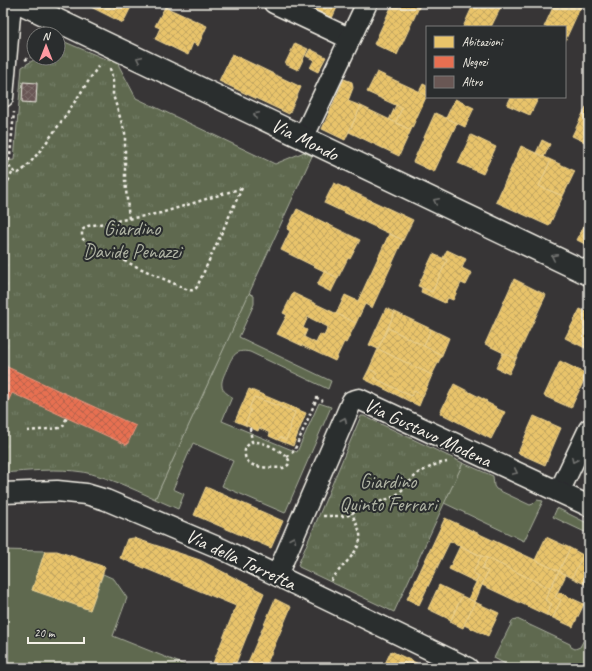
<svg xmlns="http://www.w3.org/2000/svg" width="592" height="671" font-family="Caveat,sans-serif">
  <style>
    .grass { fill: #5e6950; stroke: #a9ad9c }
    .park { fill: url(#park-tufts); stroke: #a9ad9c }
    .homes { fill: url(#homes-cross-hatch); stroke: #ecd290; fill-rule: evenodd }
    .shops { fill: url(#shops-cross-hatch); stroke: #eb967e }
    .building { fill: url(#building-cross-hatch); stroke: #f4f1e8 }
    .lines { fill: none; stroke-linecap: round; stroke-linejoin: round }
    .street-casing { stroke: #f4f1e8; stroke-width: 23 }
    .secondary-casing { stroke: #f4f1e8; stroke-width: 25 }
    .path { stroke: #f4f1e8; stroke-width: 2.5; stroke-dasharray: 3 3; stroke-linecap: butt }
    .street { stroke: #2a2d2e; stroke-width: 20 }
    .secondary { stroke: #2a2d2e; stroke-width: 22 }
    .oneway { stroke: #71726f }
    .labels { text-anchor: middle; stroke-width: 4; stroke-linejoin: round; paint-order: stroke }
    .street-label { font-size: 20px; fill: #f4f1e8; stroke: #2a2d2e }
    .park-label { font-size: 20px; fill: #b0b4a4; stroke: #2a2d2e }
  </style>
  <defs>
    <pattern id="park-tufts" width="24" height="20" patternUnits="userSpaceOnUse"><rect width="24" height="20" fill="#5e6950"/><path d="M3 7l-1-3M5 7V3M7 7l1-3M15 17l-1-3M17 17v-4M19 17l1-3" fill="none" stroke="#767f69"/></pattern>
    <pattern id="homes-cross-hatch" width="8" height="8" patternUnits="userSpaceOnUse"><rect width="8" height="8" fill="#e9c46a"/><path d="M0 0l8 8M0 8l8-8" fill="none" stroke="#c1a561"/></pattern>
    <pattern id="shops-cross-hatch" width="8" height="8" patternUnits="userSpaceOnUse"><rect width="8" height="8" fill="#e76f51"/><path d="M0 0l8 8M0 8l8-8" fill="none" stroke="#b8634e"/></pattern>
    <pattern id="building-cross-hatch" width="8" height="8" patternUnits="userSpaceOnUse"><rect width="8" height="8" fill="#695754"/><path d="M0 0l8 8M0 8l8-8" fill="none" stroke="#7f706d"/></pattern>
  </defs>
  <rect width="100%" height="100%" fill="#373536"/>
  <filter id="ink" filterUnits="userSpaceOnUse"><feTurbulence type="fractalNoise" baseFrequency=".025" numOctaves="2"/><feDisplacementMap in="SourceGraphic" scale="8" xChannelSelector="R" yChannelSelector="G"/><feConvolveMatrix kernelMatrix="1 2 1 2 8 2 1 2 1" color-interpolation-filters="sRGB"/></filter>
  <g filter="url(#ink)">
    <!-- grass -->
    <g class="grass">
      <path d="M249 293 254 296V304L239 337 331 381 328 389 250 352C234 348 231 359 226 371 224 375 221 381 222 386 222 391 228 394 232 397L222 421 297 452 319 403 331 407 285 513 222 486 233 461 193 443 173 489 184 494 178 509 155 499Z"/>
      <polygon points="463,463 493,476 494,486 496,489 530,505 533,504 537,500 543,501 524,541 444,503"/>
      <polygon points="557,508 589,524 589,534 553,517"/>
      <polygon points="3,550 45,551 32,590 90,610 103,574 114,579 127,598 113,636 190,667 190,668 3,668"/>
    </g>
    <!-- park -->
    <g class="park">
      <path d="M88 35 115 48 119 66 136 98 275 164 304 152 312 156 155 499C131 488 108 477 83 472 58 468 28 471 3 473V161L14 160 22 67 37 58H58V46L65 42 110 61Z"/>
      <polygon points="361,416 364,416 463,463 394,612 299,567 298,565"/>
      <polygon points="517,619 570,644 571,647 575,649 580,647 589,630 589,658 584,668 513,668 494,658 513,620"/>
    </g>
    <!-- homes -->
    <g class="homes">
      <polygon points="83,3 133,3 123,23"/>
      <polygon points="312,3 339,3 329,25 307,14"/>
      <polygon points="393,3 421,3 397,55 374,44"/>
      <polygon points="474,3 503,3 491,27 463,27"/>
      <polygon points="555,3 579,3 582,4 565,41 565,27 544,27"/>
      <polygon points="165,7 207,26 198,46 193,43 188,55 155,39 160,28 155,26"/>
      <polygon points="295,43 308,49 298,70 285,64"/>
      <polygon points="310,49 326,57 318,72 310,68 314,60 306,56"/>
      <polygon points="232,54 301,87 289,114 219,81"/>
      <polygon points="377,72 427,95 411,130 395,123 402,108 367,92"/>
      <polygon points="344,79 352,82 353,88 348,101 361,106 345,140 322,129"/>
      <polygon points="423,84 427,86 427,95 419,92"/>
      <polygon points="511,97 539,97 530,115 507,105"/>
      <polygon points="455,99 474,108 465,127 446,118"/>
      <polygon points="396,105 402,108 395,123 389,120"/>
      <polygon points="361,106 411,130 399,156 349,132"/>
      <polygon points="586,107 589,108 589,144 572,136"/>
      <polygon points="435,113 457,123 434,172 413,162"/>
      <polygon points="471,135 496,147 483,174 458,163"/>
      <polygon points="542,140 550,144 544,157 536,153"/>
      <polygon points="521,146 551,160 539,186 563,196 549,226 496,202"/>
      <polygon points="551,160 575,171 563,196 539,186"/>
      <polygon points="334,183 413,220 403,240 324,203"/>
      <polygon points="297,209 360,240 350,259 348,258 338,278 281,250 290,231 287,229"/>
      <polygon points="589,216 589,246 577,240"/>
      <polygon points="389,234 403,240 372,308 365,304 356,323 336,314 345,295 358,301"/>
      <polygon points="447,250 466,259 462,268 472,273 466,285 461,283 453,300 448,298 445,303 421,292 422,288 432,292 447,260 443,258"/>
      <polygon points="433,254 447,260 432,292 418,286"/>
      <polygon points="324,271 338,278 331,292 317,285"/>
      <polygon points="514,279 546,295 516,359 485,344"/>
      <path d="M293 293 356 323 346 343 344 342 335 361 277 334 287 315 283 313ZM308 317 328 327 324 336 320 334 316 343 304 337 307 330 303 328Z"/>
      <polygon points="386,308 395,312 378,349 369,345"/>
      <polygon points="580,309 589,313 589,350 565,338"/>
      <polygon points="395,312 431,329 424,346 388,328"/>
      <polygon points="388,328 442,355 432,375 378,349"/>
      <polygon points="431,329 449,338 442,355 424,346"/>
      <polygon points="378,349 432,375 423,396 414,391 411,396 374,378 377,373 369,369"/>
      <polygon points="503,353 516,359 509,374 496,368"/>
      <polygon points="560,361 587,374 571,408 544,396"/>
      <polygon points="369,369 377,373 374,378 411,396 414,391 423,396 419,406 364,379"/>
      <polygon points="454,384 487,401 486,402 496,407 495,408 505,412 491,439 440,413"/>
      <polygon points="249,389 306,413 293,446 278,440 280,437 286,440 291,427 290,426 295,412 254,397 249,409 251,410 245,425 235,421"/>
      <polygon points="254,397 295,412 290,426 291,427 286,440 280,437 278,440 269,436 270,433 259,428 258,431 245,425 251,410 249,409"/>
      <polygon points="534,416 561,428 545,465 518,453"/>
      <polygon points="206,487 283,521 271,548 194,515"/>
      <polygon points="445,518 559,571 550,588 450,541 419,605 407,599"/>
      <polygon points="546,537 570,548 559,571 535,560"/>
      <polygon points="134,538 200,560 264,593 234,668 211,668 236,606 120,558 127,539"/>
      <polygon points="460,546 481,556 473,573 479,576 476,582 449,569"/>
      <polygon points="570,548 583,555 572,578 559,571"/>
      <polygon points="45,551 57,551 105,567 90,610 32,590"/>
      <polygon points="583,555 589,558 589,586 572,578"/>
      <polygon points="481,556 487,558 482,569 488,571 475,602 468,599 479,576 473,573"/>
      <polygon points="487,558 550,588 545,600 552,604 546,615 482,585 488,571 482,569"/>
      <polygon points="559,571 566,575 555,597 561,600 553,618 546,615 552,604 545,600"/>
      <polygon points="439,585 462,596 451,620 428,609"/>
      <polygon points="558,592 584,604 573,627 553,618 561,600 555,597"/>
      <polygon points="462,596 475,602 463,628 450,622"/>
      <polygon points="275,599 291,607 265,668 248,668 246,667"/>
      <polygon points="475,602 499,613 488,636 464,625"/>
      <polygon points="391,651 425,667 425,668 383,668"/>
    </g>
    <!-- shops -->
    <polygon class="shops" points="3,365 136,426 127,445 12,393 6,406 3,404"/>
    <!-- building -->
    <polygon class="building" points="23,82 37,83 36,103 22,102"/>
    <g class="lines">
      <!-- street casing -->
      <g class="street-casing">
        <g id="street">
          <polyline points="274,3 342,35"/>
          <polyline points="3,97 11,3"/>
          <polyline points="303,138 367,3"/>
          <polyline points="559,492 589,429"/>
          <polyline points="3,493 57,491 86,494 106,500 222,549 468,668"/>
          <polyline points="277,575 352,401 359,399 589,506"/>
        </g>
      </g>
      <!-- secondary casing -->
      <g class="secondary-casing">
        <polyline id="secondary" points="21,3 589,274"/>
      </g>
      <!-- path -->
      <g class="path">
        <polyline points="25,60 34,55"/>
        <polyline points="110,68 113,81 113,95 125,133 125,180 129,219"/>
        <path d="M3 149 11 170 18 173C33 168 87 83 99 65L101 64"/>
        <polyline points="9,161 10,156 14,112"/>
        <path d="M242 188 197 287C194 291 191 291 186 289L89 245 82 238V230L88 226 161 213Z"/>
        <polyline points="3,192 13,171"/>
        <path d="M250 428 252 442C247 445 244 448 245 455 246 470 271 467 283 468 302 461 272 446 265 444 261 442 256 442 252 442"/>
        <polyline points="27,431 60,428 63,426 67,417"/>
        <polyline points="287,457 294,451 317,398 323,401"/>
        <polyline points="323,516 347,516 360,508 391,498 399,493 418,473 437,464 447,462"/>
        <path d="M331 581C338 568 363 551 360 534 359 527 354 520 352 513"/>
      </g>
      <!-- street -->
      <use href="#street" class="street"/>
      <!-- secondary -->
      <use href="#secondary" class="secondary"/>
    </g>
    <!-- one-way arrows -->
    <defs><path id="oneway-chevron" d="M-2-3.5L2.5 0L-2 3.5" fill="none" stroke-width="1.6" stroke-linecap="round" stroke-linejoin="round"/></defs>
    <g class="oneway">
      <use href="#oneway-chevron" transform="translate(139 59) rotate(-155)"/>
      <use href="#oneway-chevron" transform="translate(256 115) rotate(-154)"/>
      <use href="#oneway-chevron" transform="translate(436 201) rotate(-154)"/>
      <use href="#oneway-chevron" transform="translate(554 257) rotate(-154)"/>
      <use href="#oneway-chevron" transform="translate(344 420) rotate(-67)"/>
      <use href="#oneway-chevron" transform="translate(574 460) rotate(116)"/>
      <use href="#oneway-chevron" transform="translate(515 472) rotate(25)"/>
      <use href="#oneway-chevron" transform="translate(293 539) rotate(-67)"/>
    </g>
  </g>
  <g class="labels">
    <!-- street labels -->
    <g class="street-label">
      <text transform="translate(305 139) rotate(26)" y="7">Via Mondo</text>
      <text transform="translate(428 432) rotate(25)" y="7">Via Gustavo Modena</text>
      <text transform="translate(241 559) rotate(25)" y="7">Via della Torretta</text>
    </g>
    <!-- park labels -->
    <g class="park-label">
      <text x="132" y="235">Giardino<tspan x="132" dy="23">Davide Penazzi</tspan></text>
      <text x="388" y="488">Giardino<tspan x="388" dy="23">Quinto Ferrari</tspan></text>
    </g>
  </g>
  <!-- margin -->
  <rect width="592" height="671" fill="none" stroke="#2a2d2e" stroke-width="16"/>
  <rect x="8" y="8" width="576" height="655" fill="none" stroke="#f4f1e8" stroke-width="1.5" filter="url(#ink)"/>
  <!-- legend -->
  <rect x="426" y="26" width="140" height="72" fill="#2a2d2e" stroke="#7b7b78"/>
  <rect x="434" y="36" width="20" height="12" fill="#e9c46a" stroke="#7b7b78"/>
  <text x="462" y="46" font-size="12" fill="#f4f1e8">Abitazioni</text>
  <rect x="434" y="56" width="20" height="12" fill="#e76f51" stroke="#7b7b78"/>
  <text x="462" y="66" font-size="12" fill="#f4f1e8">Negozi</text>
  <rect x="434" y="76" width="20" height="12" fill="#695754" stroke="#7b7b78"/>
  <text x="462" y="86" font-size="12" fill="#f4f1e8">Altro</text>
  <!-- north arrow -->
  <g transform="translate(46 46)"><circle r="19" fill="#2a2d2e" stroke="#7b7b78"/>
  <path d="M0-3L7 15L0 10L-7 15Z" fill="#ff9aa2"/>
  <text y="-6" font-size="11" font-weight="bold" text-anchor="middle" fill="#f4f1e8">N</text>
  </g>
  <!-- scale -->
  <path d="M28 637v6h56v-6" fill="none" stroke="#f4f1e8" stroke-width="2"/>
  <text x="34" y="637" font-size="12" fill="#f4f1e8" stroke="#2a2d2e" stroke-width="3" paint-order="stroke">20 m</text>
</svg>
